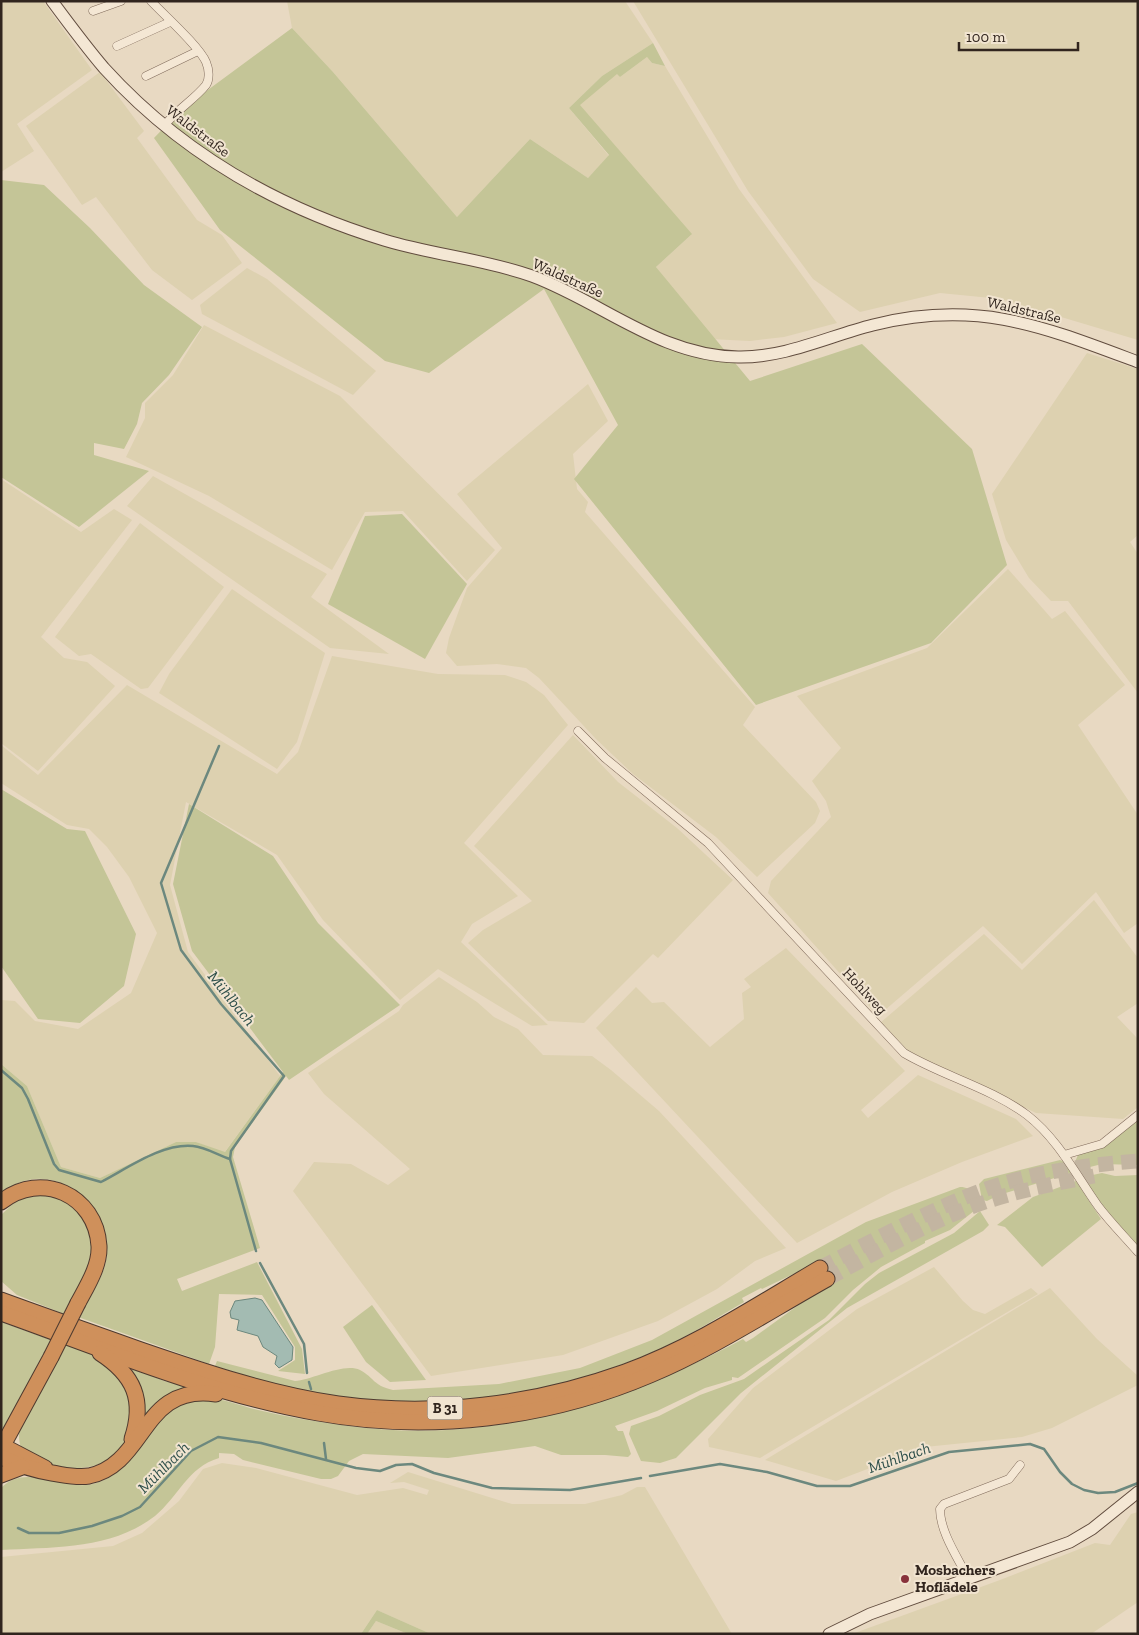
<svg xmlns="http://www.w3.org/2000/svg" width="1139" height="1635" font-family="'Zilla Slab',serif">
  <style>
    .farmland { fill: #ddd1b0 }
    .green { fill: #c4c597 }
    .water { fill: #a3bbb2; stroke: #6c887e }
    .lines { fill: none; stroke-linecap: round; stroke-linejoin: round }
    .stream { stroke: #6c887e; stroke-width: 2.5 }
    .highway-tunnel { stroke: #c3b5a1; stroke-width: 15; stroke-dasharray: 15 8; stroke-linecap: butt }
    .street-casing { stroke: #806b5b; stroke-width: 9 }
    .secondary-casing { stroke: #614c3e; stroke-width: 13 }
    .highway-casing { stroke: #4e3a2f; stroke-width: 17 }
    .street { stroke: #f4e7d4; stroke-width: 8 }
    .secondary { stroke: #f4e7d4; stroke-width: 11 }
    .highway { stroke: #cf905b; stroke-width: 15 }
    .highway-bridge-casing { stroke: #4e3a2f; stroke-width: 17; stroke-linecap: butt }
    .highway-bridge { stroke: #cf905b; stroke-width: 15 }
    .poi-dot { fill: #88323b; stroke: #f1e4d0; stroke-width: 2 }
    .labels { text-anchor: middle; stroke-width: 4; stroke-linejoin: round; paint-order: stroke }
    .shield { fill: #f1e4d0; stroke: #6b5e53; stroke-width: 1 }
    .shield-label { font-size: 14px; font-weight: bold; fill: #31251e }
    .street-label { font-size: 15px; fill: #31251e; stroke: #f1e4d0 }
    .poi-label { font-size: 15px; font-weight: bold; fill: #31251e; stroke: #f1e4d0; text-anchor: start }
    .water-label { font-size: 16px; font-style: italic; fill: #2e4f4a; stroke: #f1e4d0 }
  </style>
  <rect width="100%" height="100%" fill="#e8d9c2"/>
  <!-- farmland -->
  <g class="farmland">
    <polygon points="1,1 43,1 92,70 17,124 34,151 1,172"/>
    <polygon points="287,1 625,1 653,43 602,76 569,108 609,156 588,178 530,139 457,217 333,72 292,28"/>
    <polygon points="633,1 1138,1 1138,340 1001,299 940,293 860,312 813,279 748,191"/>
    <polygon points="647,57 652,63 665,66 739,189 837,323 784,337 750,341 710,339 656,267 691,235 579,105 617,73 620,77"/>
    <polygon points="100,72 144,131 137,138 197,220 222,235 242,263 192,300 152,270 96,197 82,205 26,126"/>
    <polygon points="247,268 267,279 376,371 353,395 202,314 200,305"/>
    <polygon points="204,325 340,396 495,550 467,581 403,511 365,512 332,570 209,496 126,457 145,418 145,403 173,375"/>
    <polygon points="1087,353 1138,369 1138,535 1130,542 1138,554 1138,693 1068,601 1051,601 1029,578 1006,540 992,494"/>
    <polygon points="588,384 608,421 573,454 577,489 588,502 585,512 755,707 743,725 816,802 820,811 815,823 757,877 716,837 633,774 596,739 539,678 526,668 497,664 457,666 446,653 449,638 467,588 502,548 457,494"/>
    <polygon points="153,476 327,574 311,597 389,654 330,648 127,506"/>
    <polygon points="1,479 81,532 114,509 132,520 41,637 64,658 87,662 115,686 38,771 1,743"/>
    <polygon points="140,523 224,587 148,688 141,689 91,654 79,656 55,637"/>
    <polygon points="1008,569 1052,619 1065,611 1125,685 1078,725 1138,815 1138,923 1124,933 1096,892 1022,964 983,926 878,1016 768,893 771,881 831,817 826,801 812,781 841,748 797,696 927,648"/>
    <polygon points="232,589 325,653 297,742 277,769 159,693 169,674"/>
    <polygon points="332,656 438,674 505,675 526,682 544,695 568,725 464,843 518,896 472,924 461,942 548,1025 532,1026 438,969 400,1000 323,920 277,855 186,802 170,885 188,952 280,1076 224,1153 196,1142 176,1142 100,1178 61,1167 27,1086 1,1064 1,1000 15,1001 35,1021 78,1029 131,993 157,933 129,877 107,847 89,829 67,825 1,783 1,745 38,775 127,685 277,774 298,752"/>
    <polygon points="573,735 618,782 677,828 733,880 658,958 653,954 584,1023 548,1021 468,943 483,930 532,901 474,846"/>
    <polygon points="1094,900 1138,958 1138,1003 1117,1017 1138,1039 1138,1107 1123,1119 1036,1113 907,1051 880,1023 984,934 1022,970"/>
    <polygon points="786,948 905,1071 861,1110 868,1118 918,1075 1016,1119 1033,1136 962,1162 892,1192 797,1243 596,1028 636,987 652,1003 664,1002 710,1047 744,1019 742,993 751,987 744,979"/>
    <polygon points="439,977 477,1002 494,1017 518,1029 543,1055 592,1056 611,1070 659,1111 786,1248 755,1261 717,1289 658,1321 563,1355 431,1376 293,1191 314,1162 351,1164 388,1185 410,1169 324,1094 308,1073 399,1011 403,1005"/>
    <polygon points="934,1267 963,1301 973,1310 985,1314 1031,1288 1038,1294 760,1458 709,1447 708,1439 753,1388 857,1309"/>
    <polygon points="1050,1288 1097,1339 1138,1376 1138,1385 1052,1428 1022,1437 925,1447 836,1481 765,1460"/>
    <polygon points="222,1463 256,1468 357,1495 403,1488 427,1495 429,1490 404,1482 390,1483 408,1472 512,1504 585,1504 622,1495 637,1487 645,1487 732,1634 431,1634 377,1610 361,1634 1,1634 1,1557 113,1546 142,1533 179,1501 203,1469"/>
    <polygon points="1138,1512 1138,1602 1091,1634 852,1634 1000,1580 1095,1543 1110,1545 1131,1514"/>
    <polygon points="376,1621 408,1634 367,1634"/>
  </g>
  <!-- green -->
  <g class="green">
    <polygon points="292,28 333,72 457,217 530,139 588,178 609,155 569,108 602,76 653,43 665,66 652,63 647,57 620,77 617,74 580,105 692,234 656,267 750,381 862,344 972,449 1007,565 931,643 756,705 574,479 618,425 544,289 429,373 385,361 220,230 154,138 182,109"/>
    <polygon points="1,180 44,185 90,228 144,285 202,327 169,375 142,403 137,424 124,449 94,443 94,455 149,471 79,527 1,477"/>
    <polygon points="402,514 467,584 425,659 328,604 365,516"/>
    <polygon points="1,789 67,829 85,831 136,934 124,986 80,1023 38,1019 1,966"/>
    <path d="M189 804 273 856 318 923 400 1005 289 1080 286 1076 235 1147 233 1157 260 1248 177 1279 182 1291 257 1262 302 1349 305 1374 278 1371 295 1360V1347L262 1295 219 1294 215 1347 209 1364 78 1317C88 1299 106 1275 107 1254 111 1200 47 1154 1 1194V1064L27 1086 61 1167 100 1178 176 1142H196L225 1152 283 1072 192 951 173 884Z"/>
    <polygon points="1138,1118 1138,1165 1102,1164 1078,1170 1075,1162 1078,1155 1105,1146"/>
    <polygon points="1060,1160 1065,1162 1071,1173 999,1195 987,1201 982,1200 979,1184 984,1179"/>
    <polygon points="1102,1173 1115,1176 1138,1175 1138,1249 1102,1205 1083,1177"/>
    <polygon points="1076,1181 1101,1219 1042,1267 1005,1227 997,1225 1033,1197"/>
    <path d="M960 1187C973 1187 975 1196 979 1207L950 1230 925 1241V1243L881 1267 853 1290 825 1318 738 1378 732 1377V1380L705 1388 657 1411 615 1426 618 1431H623L631 1454 628 1457 605 1455H561L535 1446 448 1458 363 1454 349 1461 338 1476 331 1479H321L243 1460 234 1454 219 1453V1458C188 1467 178 1497 155 1516 111 1550 53 1547 1 1550V1488C26 1462 62 1491 93 1484 148 1470 145 1402 203 1398 220 1397 241 1406 258 1410 288 1417 318 1422 349 1426 490 1445 619 1405 743 1339L746 1342 753 1338 804 1301V1269L762 1289 761 1288 742 1298 744 1302C717 1318 690 1335 662 1348 551 1398 422 1415 303 1391 273 1384 244 1375 215 1366L217 1361 295 1381C312 1380 344 1362 360 1370 375 1378 372 1385 393 1390L499 1384 580 1368 652 1340 866 1222Z"/>
    <path d="M43 1194C50 1196 60 1197 66 1201 72 1204 78 1212 82 1217 106 1249 80 1284 64 1314L17 1295 1 1281V1215L18 1199Z"/>
    <polygon points="980,1211 989,1225 983,1231 847,1308 741,1393 676,1458 660,1463 641,1461 629,1434 631,1426 659,1416 700,1395 744,1379 829,1320 865,1284 879,1273 954,1233"/>
    <polygon points="372,1305 426,1380 390,1382 366,1362 343,1327"/>
    <polygon points="1,1322 51,1340 1,1433"/>
    <path d="M65 1343 93 1355 131 1389C130 1402 134 1423 129 1435 113 1472 71 1474 40 1460 35 1457 26 1455 23 1451 19 1445 19 1439 19 1432Z"/>
    <polygon points="134,1368 164,1381 185,1386 184,1389 143,1420 130,1373"/>
    <polygon points="377,1610 431,1634 408,1634 376,1621 367,1634 361,1634"/>
  </g>
  <!-- water -->
  <polygon class="water" points="255,1298 262,1300 293,1347 292,1360 279,1368 275,1364 277,1356 263,1347 258,1336 237,1330 239,1320 231,1318 230,1312 235,1301"/>
  <g class="lines">
    <!-- stream -->
    <g class="stream">
      <polyline points="219,746 161,883 181,950 221,1004 284,1076 231,1151 230,1159 256,1251"/>
      <path d="M1 1070 22 1088 28 1099 54 1164 59 1170 101 1182C128 1168 162 1143 193 1146 205 1147 218 1155 230 1159"/>
      <polyline points="260,1263 304,1344 307,1373"/>
      <polyline points="309,1382 311,1389"/>
      <polyline points="324,1443 326,1459"/>
      <polyline points="650,1476 720,1464 767,1472 817,1486 850,1486 949,1452 1030,1444 1044,1449 1060,1472 1072,1484 1084,1490 1098,1493 1115,1492 1138,1483"/>
      <polyline points="18,1528 29,1533 59,1533 92,1526 122,1516 140,1507 191,1451 218,1437 261,1443 356,1468 380,1471 396,1465 412,1464 434,1473 492,1488 570,1490 641,1478"/>
    </g>
    <!-- highway-tunnel -->
    <g class="highway-tunnel">
      <path d="M820 1268C872 1241 924 1213 978 1192 1028 1173 1085 1165 1138 1161"/>
      <path d="M827 1279C875 1253 934 1219 985 1202 1021 1190 1057 1183 1094 1176"/>
    </g>
    <!-- street casing -->
    <g class="street-casing">
      <g id="street">
        <path d="M151 1C165 16 199 46 206 62 209 69 210 79 206 85 194 100 176 110 164 126"/>
        <polyline points="93,11 121,1"/>
        <polyline points="117,46 170,22"/>
        <polyline points="146,76 198,51"/>
        <path d="M578 731 605 758 708 843 904 1053C943 1076 991 1088 1027 1115 1058 1139 1076 1175 1098 1206 1110 1222 1125 1237 1138 1252"/>
        <polyline points="1064,1155 1102,1144 1138,1115"/>
        <path d="M968 1578C958 1558 940 1532 940 1509L944 1504 1009 1479 1020 1465"/>
      </g>
    </g>
    <!-- secondary casing -->
    <g class="secondary-casing">
      <g id="secondary">
        <path d="M52 1C69 24 86 47 104 68 181 153 276 207 384 240 433 255 484 259 532 276 602 302 660 356 738 357 785 358 829 336 873 325 977 299 1042 326 1138 362"/>
        <polyline points="829,1634 870,1614 1070,1542 1092,1529 1138,1492"/>
      </g>
    </g>
    <!-- highway casing -->
    <g class="highway-casing">
      <g id="highway">
        <path d="M1 1202C41 1170 96 1195 99 1246 100 1266 87 1286 78 1303"/>
        <path d="M1 1300C47 1317 94 1333 141 1350 205 1372 270 1394 338 1404 434 1417 533 1405 625 1372 694 1347 757 1305 820 1268"/>
        <path d="M1 1313C105 1350 209 1394 318 1413 428 1433 547 1419 650 1375 712 1349 768 1312 827 1279"/>
        <path d="M100 1353C134 1375 145 1400 132 1439"/>
        <polyline points="3,1446 45,1468"/>
        <polyline points="1,1449 51,1357"/>
        <path d="M1 1457C18 1465 33 1470 52 1473 65 1475 76 1478 89 1476 147 1464 141 1383 216 1394"/>
        <polyline points="1,1475 22,1467"/>
      </g>
    </g>
    <!-- street -->
    <use href="#street" class="street"/>
    <!-- secondary -->
    <use href="#secondary" class="secondary"/>
    <!-- highway -->
    <use href="#highway" class="highway"/>
    <!-- highway-bridge casing -->
    <g class="highway-bridge-casing">
      <polyline id="highway-bridge" points="51,1357 78,1303"/>
    </g>
    <!-- highway-bridge -->
    <use href="#highway-bridge" class="highway-bridge"/>
  </g>
  <!-- markers -->
  <circle class="poi-dot" cx="905" cy="1579" r="5"/>
  <g class="labels">
    <!-- shield labels -->
    <rect class="shield" x="427.5" y="1396.5" width="35" height="23" rx="4"/>
    <g class="shield-label">
      <text x="445" y="1413">B 31</text>
    </g>
    <!-- street labels -->
    <g class="street-label">
      <text transform="translate(198 131) rotate(37)" y="5">Waldstraße</text>
      <text transform="translate(568 278) rotate(24)" y="5">Waldstraße</text>
      <text transform="translate(1024 310) rotate(13)" y="5">Waldstraße</text>
      <text transform="translate(865 991) rotate(47)" y="5">Hohlweg</text>
    </g>
    <!-- poi labels -->
    <g class="poi-label">
      <text x="915" y="1575">Mosbachers<tspan x="915" dy="17">Hoflädele</tspan></text>
    </g>
    <!-- water labels -->
    <g class="water-label">
      <text transform="translate(232 998) rotate(51)" y="6">Mühlbach</text>
      <text transform="translate(899 1457) rotate(-19)" y="6">Mühlbach</text>
      <text transform="translate(163 1467) rotate(-45)" y="6">Mühlbach</text>
    </g>
  </g>
  <!-- border -->
  <rect width="1139" height="1635" fill="none" stroke="#31251e" stroke-width="5"/>
  <!-- scale -->
  <path d="M959 42v8h119v-8" fill="none" stroke="#31251e" stroke-width="2.5"/>
  <text x="966" y="42" font-size="15" fill="#31251e" stroke="#f1e4d0" stroke-width="4" paint-order="stroke">100 m</text>
</svg>
